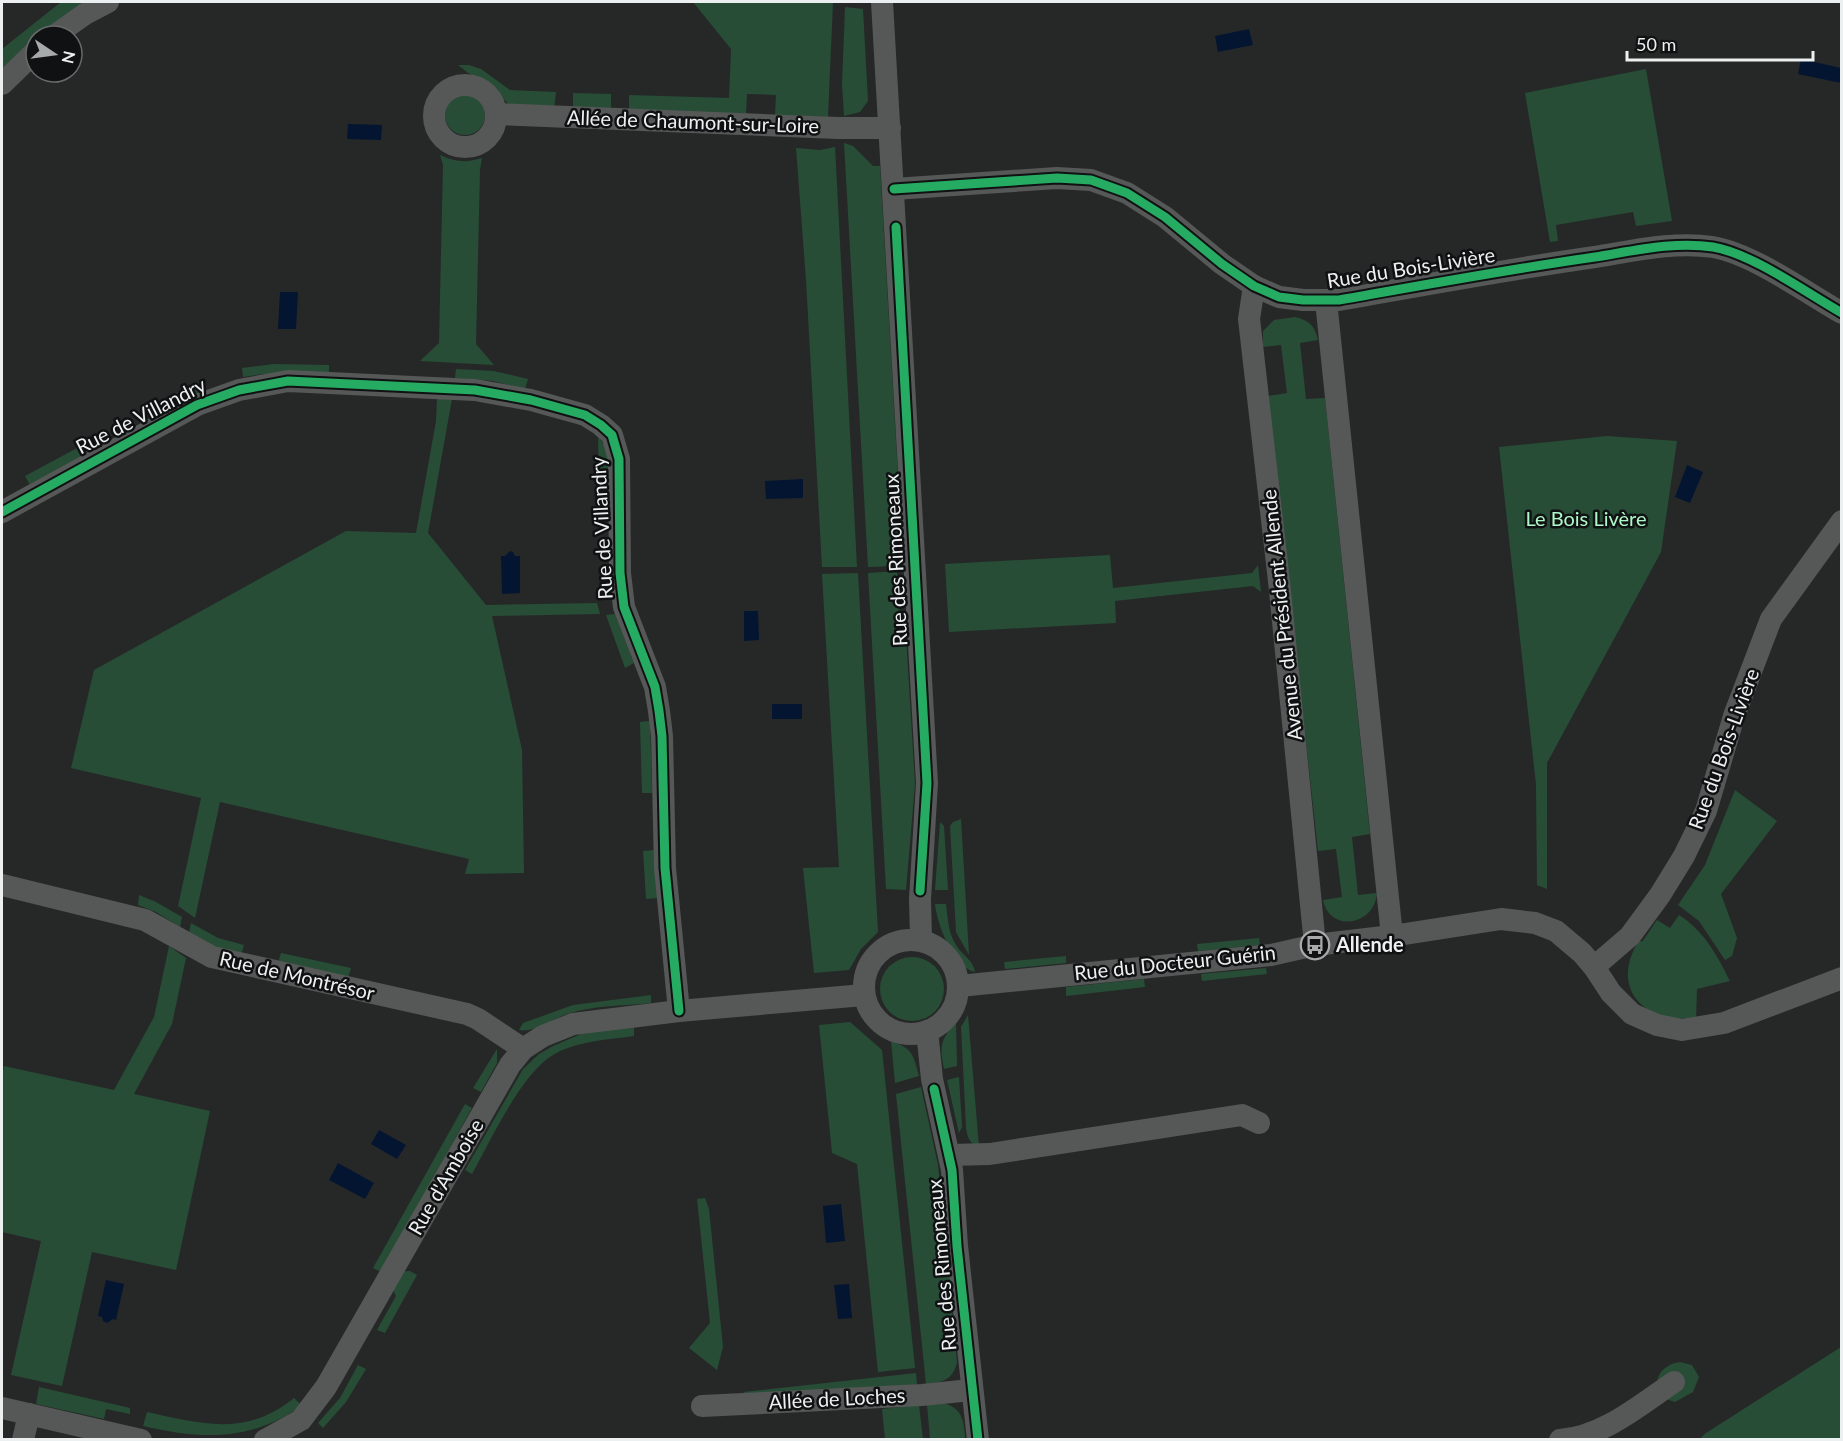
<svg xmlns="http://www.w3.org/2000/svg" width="1843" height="1441" font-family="Lato,sans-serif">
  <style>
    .green { fill: #274d36 }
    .water { fill: #031531 }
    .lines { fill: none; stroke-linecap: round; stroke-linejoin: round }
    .minor { stroke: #565757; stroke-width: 22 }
    .cycleway-casing { stroke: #101112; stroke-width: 13 }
    .cycleway { stroke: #26ab63; stroke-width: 9 }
    .labels { text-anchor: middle; stroke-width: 5; stroke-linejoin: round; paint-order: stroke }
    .street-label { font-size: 20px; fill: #edf0f0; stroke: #101112 }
    .park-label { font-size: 20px; fill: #aef7c6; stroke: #101112 }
    .poi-label { font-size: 20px; font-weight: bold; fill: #edf0f0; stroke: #101112; text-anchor: start }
  </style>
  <rect width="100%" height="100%" fill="#262828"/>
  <!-- green -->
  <g class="green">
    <polygon points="61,2 90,2 40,36 36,36 36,40 2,73 2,49"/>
    <polygon points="693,2 833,2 828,117 775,115 776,95 747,94 746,114 629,110 629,95 729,98 731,49"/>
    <polygon points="845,7 863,9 868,101 860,112 844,116 842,84"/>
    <polygon points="458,65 469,65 481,69 510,90 556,92 554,108 509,105 489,82 468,73"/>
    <polygon points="1646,69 1672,221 1636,226 1633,212 1556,225 1558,241 1550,242 1525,93"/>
    <polygon points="573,93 611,94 611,109 573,110"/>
    <circle cx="465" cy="115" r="20"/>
    <polygon points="844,143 853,146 873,166 880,166 902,545 896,546 897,566 868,567"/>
    <polygon points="835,147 857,567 822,567 806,280 796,148 820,150"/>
    <path d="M440 155C455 162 466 163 482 158L480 170 476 344 494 365 420 361 439 343 443 165Z"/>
    <path d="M1295 317C1309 320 1315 326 1318 340L1300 343 1306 399 1325 398 1370 834 1352 837 1358 895 1377 893C1374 927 1329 932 1323 900L1342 897 1336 849 1318 851 1268 396 1287 393 1281 345 1263 347V331L1274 320Z"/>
    <polygon points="274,364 329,365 329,374 263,374 243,377 242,368"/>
    <polygon points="456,369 494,371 528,379 525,389 493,381 455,378"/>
    <polygon points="203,380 206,390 171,407 166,398"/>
    <polygon points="437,399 452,399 428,533 486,605 597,603 600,614 492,616 522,750 524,873 465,874 469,859 220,802 195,918 178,906 201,798 71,768 94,670 346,531 416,533 436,421"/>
    <polygon points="1607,436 1677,441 1661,552 1547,763 1547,889 1537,885 1536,785 1499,447"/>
    <path d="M598 437C616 456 609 491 610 515H600Z"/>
    <polygon points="94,439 98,447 30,485 25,476"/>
    <polygon points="1110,555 1113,588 1252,573 1258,565 1261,592 1253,586 1115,601 1116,623 949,632 945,564"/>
    <polygon points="897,571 900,619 905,619 915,784 906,890 886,889 868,573"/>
    <polygon points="858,573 878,932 861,949 849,970 814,973 803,868 839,867 822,574"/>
    <polygon points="615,614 634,663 625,668 606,615"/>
    <polygon points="650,721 652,793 642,793 640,722"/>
    <polygon points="1735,790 1777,821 1721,894 1737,938 1732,956 1725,960 1699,921 1678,905 1705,865"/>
    <polygon points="961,819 969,955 956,932 950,826 953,822"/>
    <polygon points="940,822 944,826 948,890 935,890"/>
    <polygon points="654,850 658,898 646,899 643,851"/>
    <polygon points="139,895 156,902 182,917 180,927 156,912 138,905"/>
    <path d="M935 904H946C948 920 948 934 958 948 964 956 974 962 975 972 953 967 937 924 935 904Z"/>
    <path d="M1679 915C1704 931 1717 955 1730 981L1697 989 1696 1018C1644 1024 1609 989 1639 940L1642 942 1657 920 1670 928Z"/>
    <polygon points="191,923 218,938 244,945 241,955 223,951 189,933"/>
    <polygon points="1259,938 1260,945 1198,951 1197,944"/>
    <polygon points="169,946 186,958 172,1024 134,1094 210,1111 176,1270 92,1252 62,1386 11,1375 41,1241 2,1232 2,1077 4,1066 114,1090 154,1017"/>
    <polygon points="281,953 351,968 348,978 278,963"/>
    <polygon points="1066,956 1066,963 1005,969 1004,962"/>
    <circle cx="912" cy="989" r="32"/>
    <polygon points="1266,968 1267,974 1202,981 1201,974"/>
    <polygon points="1144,979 1145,987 1066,996 1066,987"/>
    <path d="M651 995V1003C624 1006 594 1005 567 1014 552 1019 535 1033 519 1030L523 1023 573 1005Z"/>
    <path d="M968 1015 979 1147C969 1144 967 1136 966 1127L961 1027Z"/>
    <polygon points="850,1022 882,1050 915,1368 878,1372 857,1164 832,1153 819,1025"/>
    <path d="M956 1022 957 1066 944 1069C939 1046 941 1039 956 1022Z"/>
    <path d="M634 1026V1036C607 1040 576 1041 553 1055 521 1074 491 1140 472 1174L465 1170 523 1069 539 1054 553 1046 581 1034Z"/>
    <path d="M891 1041C913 1049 913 1054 919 1076L895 1083Z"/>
    <polygon points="497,1049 497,1063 481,1092 473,1088"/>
    <polygon points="959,1077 962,1127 959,1133 947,1080"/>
    <path d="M921 1087 938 1165 957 1362C953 1380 943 1382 926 1384L896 1094Z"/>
    <polygon points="465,1104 472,1108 381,1272 373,1268"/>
    <polygon points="705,1198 709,1209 723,1347 717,1370 689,1348 710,1323 697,1199"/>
    <polygon points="410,1271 417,1275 385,1333 377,1330 396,1296 390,1284 398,1272"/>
    <polygon points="1841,1347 1841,1439 1699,1439 1706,1433"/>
    <path d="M1680 1362 1692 1365 1699 1377 1693 1392 1675 1402C1649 1396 1652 1366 1680 1362Z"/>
    <polygon points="358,1365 366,1369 346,1402 323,1428 318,1423 340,1398"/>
    <polygon points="916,1373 917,1385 748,1396 743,1392"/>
    <polygon points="39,1387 130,1408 130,1414 106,1409 104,1419 36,1404"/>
    <path d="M294 1398 302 1406C250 1441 204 1440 143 1426L147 1412C202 1424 246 1437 294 1398Z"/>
    <path d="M943 1403C963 1408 964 1422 965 1439H930L927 1405Z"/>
    <polygon points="919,1405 923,1439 885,1439 882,1409"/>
  </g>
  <!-- water -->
  <g class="water">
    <polygon points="1249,29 1253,45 1218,52 1215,36"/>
    <polygon points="1801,59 1841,68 1841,83 1798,74"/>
    <polygon points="348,124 382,125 381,140 347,139"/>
    <polygon points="280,292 298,292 296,329 278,329"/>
    <polygon points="1687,465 1703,472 1690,503 1675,497"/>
    <polygon points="803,479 803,498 766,499 765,481"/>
    <polygon points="510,551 513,552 515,556 520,556 520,593 502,594 501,556 505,556"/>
    <polygon points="744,611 758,611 759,640 744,641"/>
    <rect x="772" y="704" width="30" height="15"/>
    <polygon points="379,1130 406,1145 397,1159 371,1144"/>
    <polygon points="338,1163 374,1183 365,1199 329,1180"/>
    <polygon points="841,1204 845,1241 826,1243 823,1206"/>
    <polygon points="106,1280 124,1284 116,1320 113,1319 107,1323 103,1321 102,1317 98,1316"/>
    <polygon points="849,1284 852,1318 838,1319 834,1285"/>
  </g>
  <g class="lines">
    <!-- minor -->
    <g class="minor">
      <polyline points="882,2 927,783 920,899 921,939"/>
      <polyline points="54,36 85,14 108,2"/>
      <polyline points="2,84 36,51"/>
      <circle cx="465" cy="116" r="31"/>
      <polyline points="496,114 838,128 890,128"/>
      <path d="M894 189 1057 178 1091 180 1127 193 1165 217 1222 264 1254 286 1279 297 1303 300H1339C1424 285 1510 269 1595 257 1633 251 1674 241 1713 247 1753 254 1805 292 1842 313"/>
      <polyline points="1254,286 1249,319 1279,581 1315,945"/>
      <polyline points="1326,301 1392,936"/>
      <polyline points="2,512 197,405 239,390 288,381 475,390 531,400 585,415 601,425 612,435 619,459 620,573 624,607 655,687 659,711 662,736 665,868 679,1011"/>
      <polyline points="2,885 145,920 212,957 467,1014 478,1019 523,1049"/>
      <circle cx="911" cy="987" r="47"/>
      <polyline points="1594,967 1630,936 1660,895 1684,856 1706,811 1734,716 1771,619 1842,521"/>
      <polyline points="959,986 1271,955 1315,945 1392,936 1501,919 1535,923 1556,931 1582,953 1594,967 1611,993 1632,1014 1657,1025 1682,1030 1724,1023 1842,978"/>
      <polyline points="927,1031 932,1079 952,1170 957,1246 978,1440"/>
      <polyline points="950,1155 990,1154 1242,1115 1259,1123"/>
      <polyline points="702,1406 922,1395 971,1390"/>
      <polyline points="2,1408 141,1440"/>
      <polyline points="23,1440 29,1414"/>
      <polyline points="265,1440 301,1420 326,1387 510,1065 523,1049 543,1036 573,1024 679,1011 864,995"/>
      <path d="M1560 1440C1603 1437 1640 1405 1674 1382"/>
    </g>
    <!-- cycleway casing -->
    <g class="cycleway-casing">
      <g id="cycleway">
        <path d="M894 189 1057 178 1091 180 1127 193 1165 217 1222 264 1254 286 1279 297 1303 300H1339C1424 285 1510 269 1595 257 1633 251 1674 241 1713 247 1753 254 1805 292 1842 313"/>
        <polyline points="896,227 927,783 920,891"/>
        <polyline points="2,512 197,405 239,390 288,381 475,390 531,400 585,415 601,425 612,435 619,459 620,573 624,607 655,687 659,711 662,736 665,868 679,1011"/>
        <polyline points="934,1089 952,1170 957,1246 978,1440"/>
      </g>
    </g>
    <!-- cycleway -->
    <use href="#cycleway" class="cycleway"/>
  </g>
  <!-- icons -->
  <defs>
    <g id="bus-ring" transform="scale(1.5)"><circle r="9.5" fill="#101112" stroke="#a7aaaa" stroke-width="1.5"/><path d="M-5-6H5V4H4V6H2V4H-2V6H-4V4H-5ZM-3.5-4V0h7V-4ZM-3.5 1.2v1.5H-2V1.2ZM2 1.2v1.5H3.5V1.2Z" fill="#a7aaaa"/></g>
  </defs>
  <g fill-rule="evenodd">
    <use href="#bus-ring" x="1315" y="945"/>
  </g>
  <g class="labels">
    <!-- street labels -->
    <g class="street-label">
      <text transform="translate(693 122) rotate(2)" y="7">Allée de Chaumont-sur-Loire</text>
      <text transform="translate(1411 268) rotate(-9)" y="7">Rue du Bois-Livière</text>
      <text transform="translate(141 416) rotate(-27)" y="7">Rue de Villandry</text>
      <text transform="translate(602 528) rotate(-93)" y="7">Rue de Villandry</text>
      <text transform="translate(896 560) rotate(-93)" y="7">Rue des Rimoneaux</text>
      <text transform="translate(1282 615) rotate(-96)" y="7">Avenue du Président Allende</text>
      <text transform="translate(1724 749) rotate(-70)" y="7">Rue du Bois-Livière</text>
      <text transform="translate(1175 963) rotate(-6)" y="7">Rue du Docteur Guérin</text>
      <text transform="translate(297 976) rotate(13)" y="7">Rue de Montrésor</text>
      <text transform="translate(446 1177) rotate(-60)" y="7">Rue d'Amboise</text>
      <text transform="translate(942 1265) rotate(-95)" y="7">Rue des Rimoneaux</text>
      <text transform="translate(837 1399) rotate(-3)" y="7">Allée de Loches</text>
    </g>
    <!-- park labels -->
    <g class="park-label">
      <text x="1586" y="526">Le Bois Livère</text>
    </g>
    <!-- poi labels -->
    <g class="poi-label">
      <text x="1336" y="952">Allende</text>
    </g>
  </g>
  <!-- border -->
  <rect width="1843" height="1441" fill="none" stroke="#edf0f0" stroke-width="6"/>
  <!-- north arrow -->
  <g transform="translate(54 54) rotate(103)"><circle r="28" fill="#101112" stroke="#686a6b" stroke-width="1.5"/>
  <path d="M0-4.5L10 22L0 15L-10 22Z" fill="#a7aaaa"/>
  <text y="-9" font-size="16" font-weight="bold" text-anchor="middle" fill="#edf0f0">N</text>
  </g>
  <!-- scale -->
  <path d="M1627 51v9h186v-9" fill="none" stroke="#edf0f0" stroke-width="3"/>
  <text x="1636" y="51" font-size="18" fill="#edf0f0" stroke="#101112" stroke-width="4.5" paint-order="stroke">50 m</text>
</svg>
